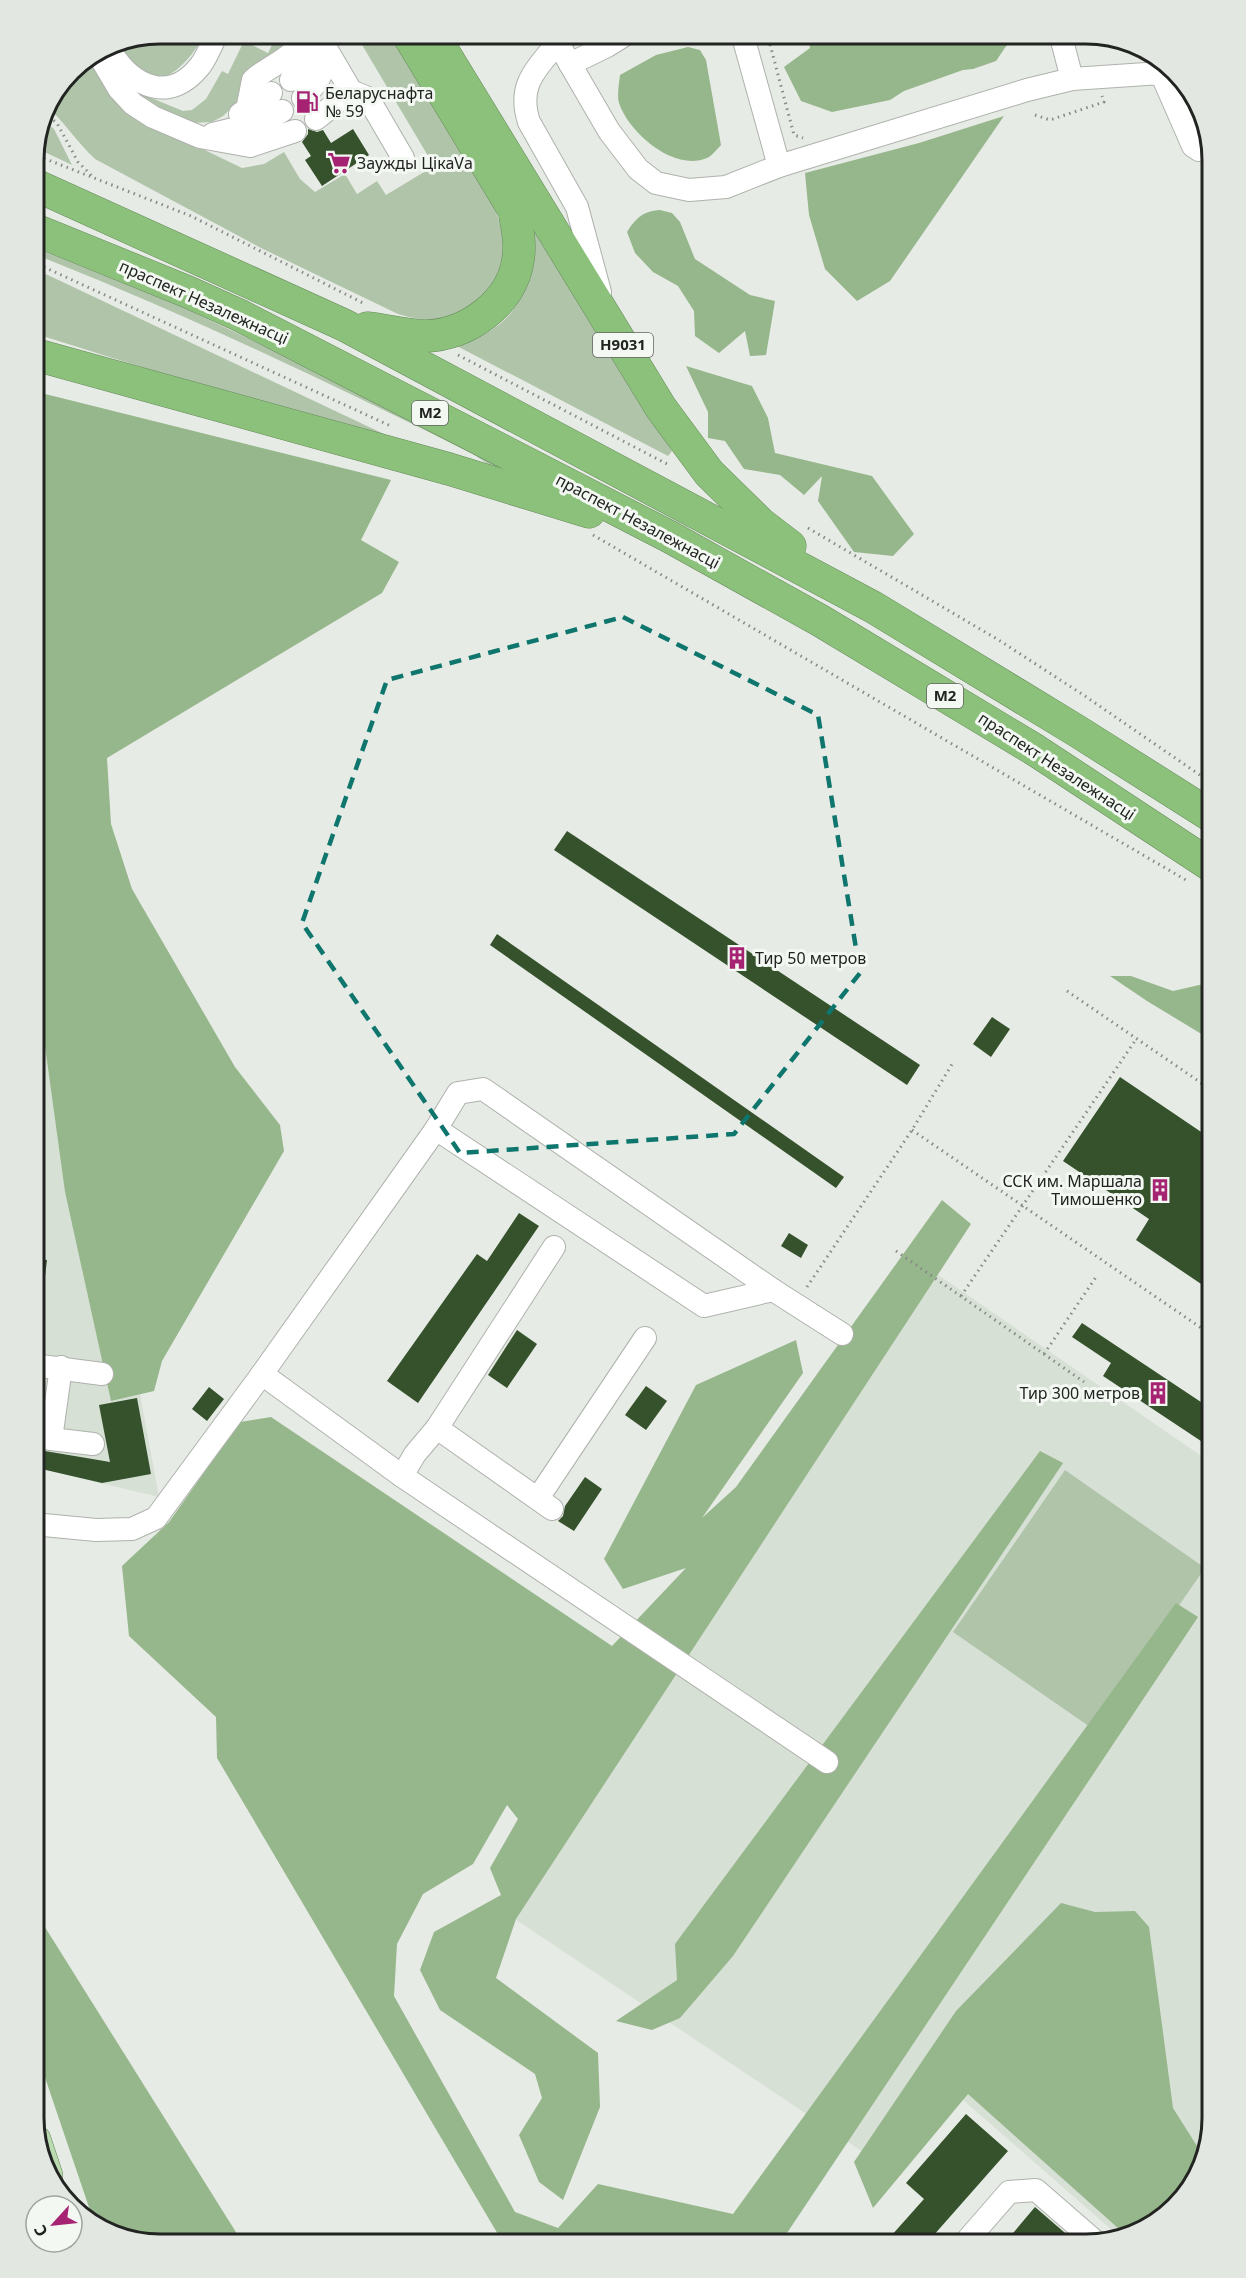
<svg xmlns="http://www.w3.org/2000/svg" width="1246" height="2278" font-family="'Noto Sans',sans-serif">
  <style>
    .built { fill: #d7e0d5 }
    .green { fill: #b0c4aa }
    .forest { fill: #96b68c }
    .building { fill: #35522c }
    .lines { fill: none; stroke-linecap: round; stroke-linejoin: round }
    .minor-casing { stroke: #aeb2ac; stroke-width: 24 }
    .major-casing { stroke: #678a5c; stroke-width: 28 }
    .highway-casing { stroke: #678a5c; stroke-width: 33 }
    .path { stroke: #878a86; stroke-width: 3; stroke-dasharray: 1.5 4.5; stroke-linecap: butt }
    .minor { stroke: #fff; stroke-width: 22 }
    .major { stroke: #badab0; stroke-width: 27 }
    .highway { stroke: #8cc17c; stroke-width: 32 }
    .marked { fill: none; stroke: #0f766e; stroke-width: 4.5; stroke-dasharray: 12 8; stroke-linejoin: round }
    .labels { text-anchor: middle; stroke-width: 6; stroke-linejoin: round; paint-order: stroke }
    .shield { fill: #f4f8f3; stroke: #616461; stroke-width: 1.5 }
    .shield-label { font-size: 15px; font-weight: bold; fill: #222422 }
    .poi-label { font-size: 16px; fill: #222422; stroke: #f4f8f3; text-anchor: start }
    .street-label { font-size: 16px; fill: #222422; stroke: #f4f8f3 }
    .rim { fill: none; stroke: #222422; stroke-width: 3 }
  </style>
  <rect width="100%" height="100%" fill="#e7ebe5"/>
  <!-- built -->
  <g class="built">
    <polygon points="33,959 65,1192 111,1400 140,1394 159,1497 33,1467"/>
    <polygon points="937,1274 1213,1464 1213,2119 1192,2189 1135,2235 1121,2238 938,2078 875,2160 515,1919"/>
  </g>
  <!-- green -->
  <g class="green">
    <path d="M159 33H205C196 52 168 90 143 76 133 70 123 57 115 49L120 45 118 41Z"/>
    <polygon points="278,33 298,33 297,40 253,69 235,105 223,116 212,122 191,123 156,110 129,86 144,95 183,111 192,110 206,99 222,71 228,74 244,41 268,53"/>
    <path d="M355 33H392L493 204C503 227 511 264 493 285 489 290 484 294 480 298 453 323 431 324 398 314L263 249 95 159C77 142 64 122 46 105L70 70 85 60 88 66 95 62 126 112 242 168 264 164 284 152 300 179 315 192 345 174 357 194 377 181 386 195 434 166Z"/>
    <polygon points="42,119 54,129 72,165 34,147"/>
    <path d="M523 206 672 451 668 456 455 345C486 338 517 319 524 285 526 278 524 269 524 262 524 243 523 225 523 206Z"/>
    <path d="M33 247 182 307 310 368 525 477 491 466 473 454C332 384 190 316 44 258L33 252Z"/>
    <polygon points="33,268 441,461 33,333"/>
    <polygon points="1065,1470 1205,1568 1093,1729 953,1632"/>
  </g>
  <!-- forest -->
  <g class="forest">
    <polygon points="774,33 1015,33 996,61 973,69 963,70 904,91 890,100 832,112 801,101 784,67 810,48 808,36"/>
    <path d="M688 47 700 50 706 60 721 145C717 149 712 156 707 158 674 172 629 133 619 103 617 96 619 83 620 75L656 55Z"/>
    <polygon points="1004,116 890,281 857,301 825,269 809,215 805,173 919,143"/>
    <path d="M660 210 672 213 680 222 695 259 750 295 775 301 766 355 750 356 745 331 719 353 695 336 694 311 678 286 653 272 635 253 627 232C636 218 643 211 660 210Z"/>
    <polygon points="686,366 752,386 768,418 775,453 872,476 914,534 893,556 854,552 818,501 822,476 804,495 780,475 744,469 725,441 708,438 708,412"/>
    <polygon points="33,391 391,480 361,540 399,562 382,593 107,758 111,824 132,889 235,1067 280,1125 284,1151 162,1361 154,1391 111,1401 65,1192 33,959"/>
    <polygon points="1110,976 1131,976 1173,991 1208,983 1213,980 1213,1041 1147,1001"/>
    <polygon points="942,1200 971,1224 516,1919 496,1978 598,2053 600,2107 563,2200 539,2182 519,2135 542,2098 535,2074 440,2010 420,1970 434,1932 501,1895 490,1868 518,1819 507,1805 473,1864 423,1894 397,1944 394,1996 515,2212 558,2228 598,2184 733,2214 1176,1603 1198,1617 779,2245 506,2245 499,2236 217,1758 216,1717 129,1636 122,1566 169,1522 240,1422 271,1417 612,1646 686,1568 623,1589 604,1559 696,1385 796,1340 803,1373 702,1518 736,1487"/>
    <polygon points="1040,1451 1063,1463 733,1956 680,2018 652,2030 616,2021 677,1980 675,1944"/>
    <polygon points="1061,1903 1095,1912 1135,1911 1149,1927 1173,2108 1202,2154 1192,2189 1135,2235 1128,2237 968,2094 873,2208 854,2162 956,2011"/>
    <polygon points="33,1908 244,2245 151,2245 95,2225 33,2042"/>
  </g>
  <!-- building -->
  <g class="building">
    <polygon points="308,129 317,132 323,130 331,143 353,129 369,155 322,186 305,160 311,156 302,142 308,134"/>
    <polygon points="567,831 920,1065 907,1085 554,850"/>
    <polygon points="497,934 844,1177 836,1188 490,945"/>
    <polygon points="992,1017 1010,1029 991,1057 973,1044"/>
    <polygon points="1120,1077 1213,1140 1213,1292 1136,1240 1149,1219 1063,1161"/>
    <polygon points="519,1213 539,1226 418,1403 387,1381 477,1254 487,1261"/>
    <polygon points="789,1233 808,1245 801,1258 781,1246"/>
    <polygon points="33,1258 47,1260 42,1301 33,1300"/>
    <polygon points="1082,1323 1213,1410 1213,1449 1103,1376 1111,1363 1072,1337"/>
    <polygon points="517,1330 537,1344 507,1388 488,1375"/>
    <polygon points="646,1386 667,1401 646,1430 625,1415"/>
    <polygon points="209,1387 224,1399 207,1421 192,1409"/>
    <polygon points="137,1398 151,1474 102,1483 33,1467 33,1449 110,1462 99,1405"/>
    <polygon points="585,1477 602,1489 574,1531 558,1521 563,1516 565,1506"/>
    <polygon points="966,2114 1008,2151 933,2236 945,2245 883,2245 924,2199 906,2183"/>
    <polygon points="1035,2207 1079,2245 1003,2245"/>
  </g>
  <g class="lines">
    <!-- minor casing -->
    <g class="minor-casing">
      <g id="minor">
        <polyline points="552,33 609,131 638,169 656,183 689,190 726,187 779,166 1027,90 1072,79 1161,73 1193,146 1199,150 1211,148"/>
        <path d="M576 33C563 35 558 42 550 52 530 75 519 91 529 122L577 207 600 292"/>
        <polyline points="742,33 779,166"/>
        <polyline points="1060,33 1072,79"/>
        <polyline points="97,52 119,89 133,104 153,117 200,137 250,146 295,131"/>
        <path d="M111 52C133 87 170 104 200 66 207 57 212 44 217 33"/>
        <polyline points="570,64 607,46 628,33"/>
        <path d="M291 80C308 63 312 56 315 33"/>
        <polyline points="351,91 368,98 403,158"/>
        <path d="M303 98C320 80 328 70 323 44"/>
        <path d="M247 110 253 80C269 65 299 57 304 33"/>
        <polyline points="240,114 271,93"/>
        <polyline points="316,119 351,91 317,33"/>
        <polyline points="213,134 266,121 282,111"/>
        <polyline points="436,1129 704,1306 773,1290"/>
        <polyline points="33,1365 102,1374"/>
        <polyline points="262,1374 402,1476 827,1762"/>
        <polyline points="437,1428 552,1509"/>
        <polyline points="33,1435 51,1439 61,1367"/>
        <polyline points="51,1439 93,1444"/>
        <polyline points="402,1476 415,1454 437,1428 554,1247"/>
        <polyline points="538,1498 645,1338"/>
        <polyline points="33,1524 96,1530 132,1529 156,1518 262,1374 436,1129 458,1093 483,1089 773,1290 842,1334"/>
        <polyline points="963,2245 1009,2192 1036,2190 1097,2243"/>
      </g>
    </g>
    <!-- major casing -->
    <g class="major-casing">
      <polyline id="major" points="37,2139 49,2175"/>
    </g>
    <!-- highway casing -->
    <g class="highway-casing">
      <g id="highway">
        <polyline points="432,33 661,408 709,473 760,523 790,546"/>
        <polyline points="33,184 344,325 873,607 1077,731 1213,817"/>
        <polyline points="33,229 188,292 239,315 670,537 821,621 1035,750 1213,867"/>
        <path d="M367 328C386 330 407 336 426 336 467 335 512 303 518 260 521 243 517 227 514 210L407 33"/>
        <polyline points="33,354 449,469 589,512"/>
      </g>
    </g>
    <!-- path -->
    <g class="path">
      <polyline points="767,33 794,135 803,138"/>
      <polyline points="44,113 57,123 78,162 93,177"/>
      <polyline points="1035,115 1050,120 1104,102 1102,96"/>
      <polyline points="33,154 191,216 365,304"/>
      <polyline points="33,262 393,427"/>
      <polyline points="458,355 669,465"/>
      <polyline points="808,528 997,639 1082,694 1213,784"/>
      <polyline points="593,535 1186,880"/>
      <polyline points="1202,890 1213,897"/>
      <polyline points="1067,991 1213,1091"/>
      <polyline points="912,1130 1213,1336"/>
      <polyline points="896,1251 1084,1382"/>
      <polyline points="807,1287 912,1130 954,1061"/>
      <polyline points="961,1296 1137,1038"/>
      <polyline points="1044,1354 1096,1277"/>
    </g>
    <!-- minor -->
    <use href="#minor" class="minor"/>
    <!-- major -->
    <use href="#major" class="major"/>
    <!-- highway -->
    <use href="#highway" class="highway"/>
  </g>
  <!-- marked area -->
  <path class="marked" d="M623 617 818 715 860 973 734 1134 460 1153 302 923 387 680Z"/>
  <!-- icons -->
  <defs>
    <g id="fuel-bare" transform="scale(1.8)"><path d="M-5.5-6h7V0h2V4h1.3V-2.5L3-4.5l.8-.8L6-3V5H2.5V1h-1V6h-7ZM-4.2-4.7v3.2H.2V-4.7Z" fill="#a52372" stroke="#f4f8f3" stroke-width="2.5" paint-order="stroke"/></g>
    <g id="supermarket-bare" transform="scale(1.8)"><path d="M-6-5.5h2.5l.6 2H6L4.5 2H-2.5L-4.4-4H-6ZM-1.5 3.2a1.3 1.3 0 1 0 .1 0ZM3 3.2a1.3 1.3 0 1 0 .1 0Z" fill="#a52372" stroke="#f4f8f3" stroke-width="2.5" paint-order="stroke"/></g>
    <g id="building-bare" transform="scale(1.8)"><path d="M-4-6H4V6H1V3H-1V6H-4ZM-2.5-4.3h1.7v1.8h-1.7ZM.8-4.3h1.7v1.8H.8ZM-2.5-1h1.7V.8h-1.7ZM.8-1h1.7V.8H.8Z" fill="#a52372" stroke="#f4f8f3" stroke-width="2.5" paint-order="stroke"/></g>
  </defs>
  <g fill-rule="evenodd">
    <use href="#fuel-bare" x="307" y="102"/>
    <use href="#supermarket-bare" x="339" y="163"/>
    <use href="#building-bare" x="737" y="958"/>
    <use href="#building-bare" x="1160" y="1190"/>
    <use href="#building-bare" x="1158" y="1393"/>
  </g>
  <g class="labels">
    <!-- shield labels -->
    <g class="shield">
      <rect x="593" y="333" width="60" height="24" rx="4.5"/>
      <rect x="412" y="401" width="36" height="24" rx="4.5"/>
      <rect x="927" y="684" width="36" height="24" rx="4.5"/>
    </g>
    <g class="shield-label">
      <text x="623" y="350">Н9031</text>
      <text x="430" y="418">М2</text>
      <text x="945" y="701">М2</text>
    </g>
    <!-- poi labels -->
    <g class="poi-label">
      <text x="325" y="99">Беларуснафта<tspan x="325" dy="18">№ 59</tspan></text>
      <text x="357" y="169">Заужды ЦікаVа</text>
      <text x="755" y="964">Тир 50 метров</text>
      <text x="1142" y="1187" text-anchor="end">ССК им. Маршала<tspan x="1142" dy="18">Тимошенко</tspan></text>
      <text x="1140" y="1399" text-anchor="end">Тир 300 метров</text>
    </g>
    <!-- street labels -->
    <g class="street-label">
      <text transform="translate(204 302) rotate(24)" y="6">праспект Незалежнасці</text>
      <text transform="translate(638 521) rotate(28)" y="6">праспект Незалежнасці</text>
      <text transform="translate(1057 766) rotate(33)" y="6">праспект Незалежнасці</text>
    </g>
  </g>
  <!-- crop -->
  <path d="M0 0H1246V2278H0ZM160 44H1086A116 116 0 0 1 1202 160V2118A116 116 0 0 1 1086 2234H160A116 116 0 0 1 44 2118V160A116 116 0 0 1 160 44Z" fill="#e3e7e2" fill-rule="evenodd"/>
  <path class="rim" d="M160 44H1086A116 116 0 0 1 1202 160V2118A116 116 0 0 1 1086 2234H160A116 116 0 0 1 44 2118V160A116 116 0 0 1 160 44Z"/>
  <!-- north arrow -->
  <g transform="translate(54 2224) rotate(243)"><circle r="28" fill="#f4f8f3" stroke="#a0a39f" stroke-width="1.5"/>
  <path d="M0-4.5L10 22L0 15L-10 22Z" fill="#a52372"/>
  <text y="-9" font-size="16" font-weight="bold" text-anchor="middle" fill="#222422">С</text>
  </g>
</svg>
